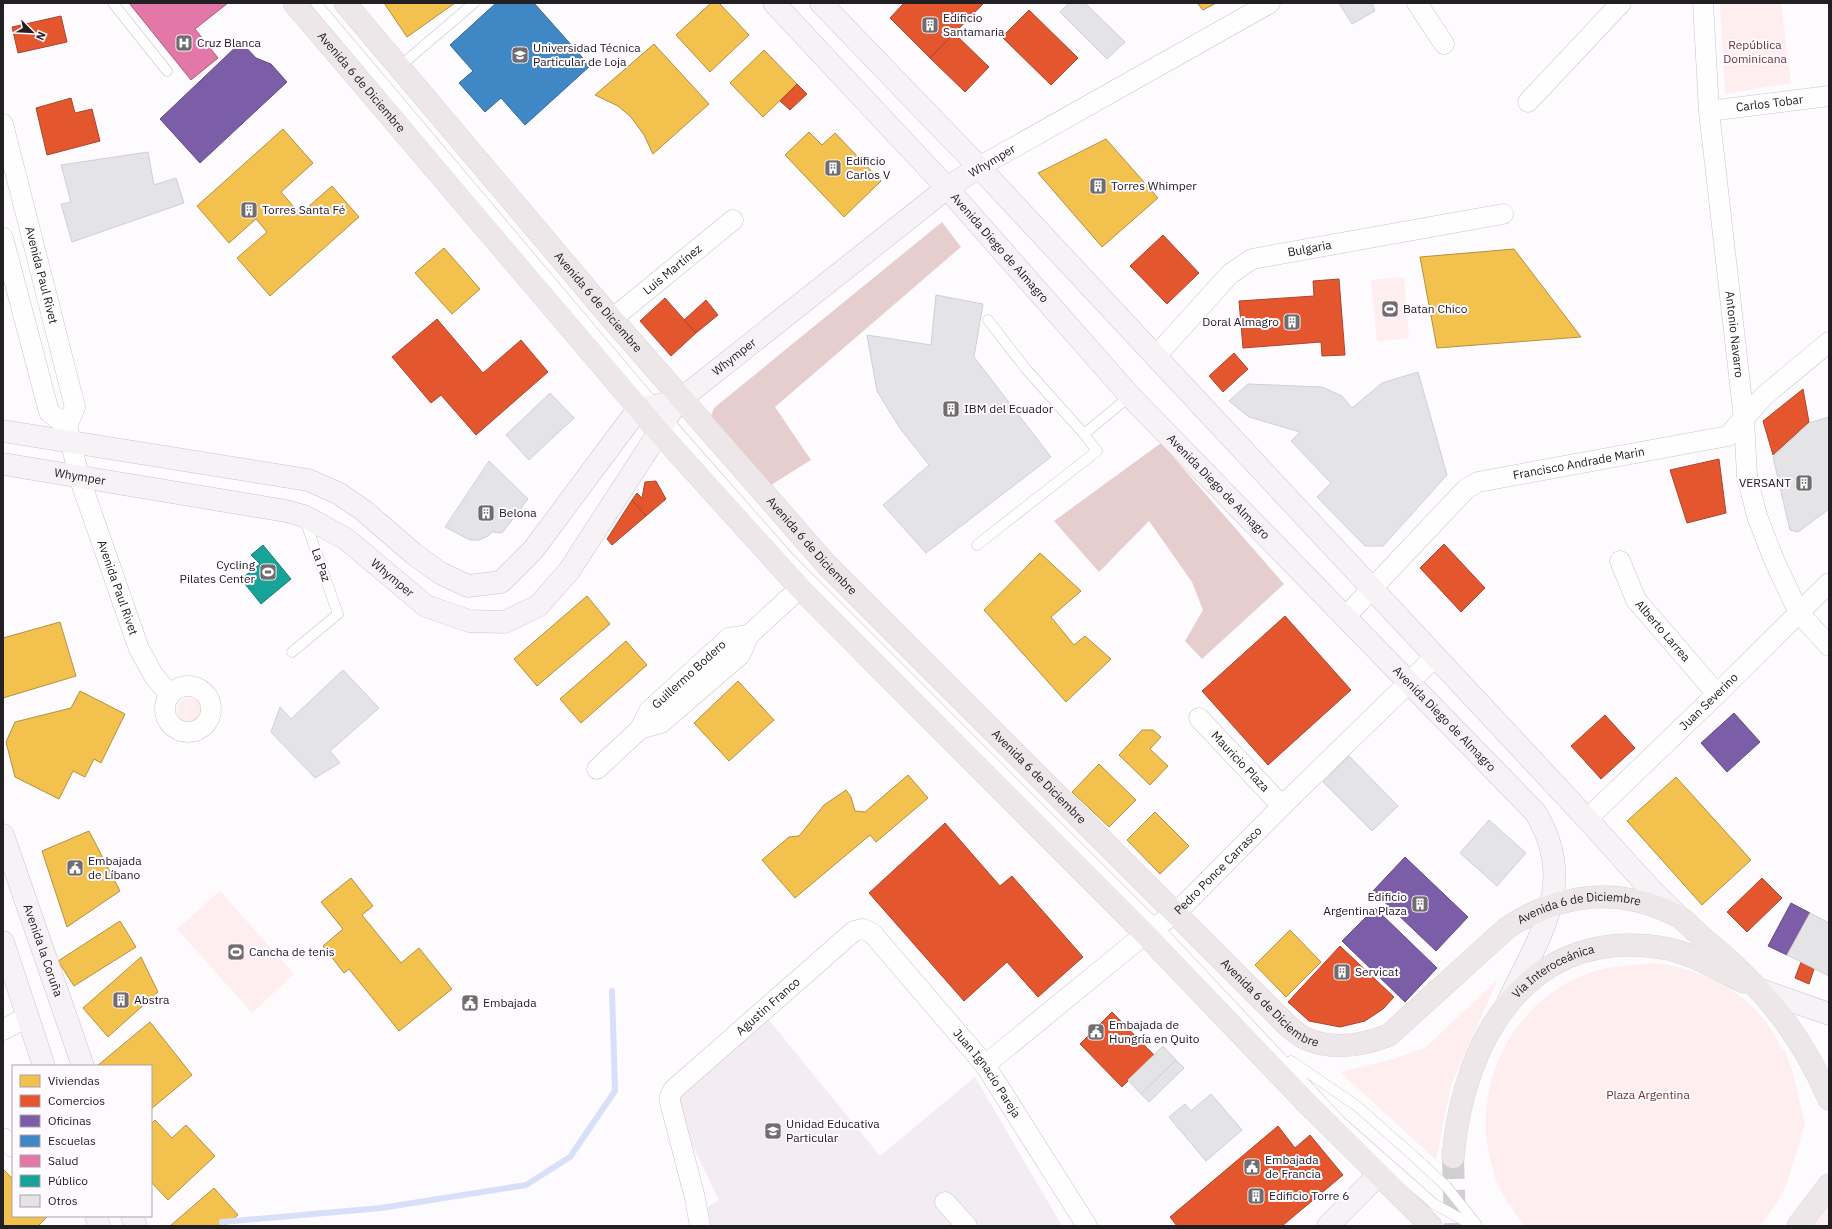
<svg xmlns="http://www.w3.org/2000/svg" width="1832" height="1229" font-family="'IBM Plex Sans',sans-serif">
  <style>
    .built { fill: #f3ecf3 }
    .green { fill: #feeeef }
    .forest { fill: #e7cece }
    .homes { fill: #f2c14e; stroke: #b49141 }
    .shops { fill: #e4572e; stroke: #aa462b }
    .offices { fill: #7b5ea7; stroke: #614b7f }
    .schools { fill: #3f88c5; stroke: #376994 }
    .health { fill: #e377a8; stroke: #a95d80 }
    .public { fill: #17a398; stroke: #1b7c75 }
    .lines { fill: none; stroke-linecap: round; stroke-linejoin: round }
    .stream { stroke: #d8e0f9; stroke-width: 6 }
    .building { fill: #e4e3e6; stroke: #d1cfd2 }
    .primary-tunnel { stroke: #d2cfd2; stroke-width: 22; stroke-dasharray: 22 11; stroke-linecap: butt }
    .lane-casing { stroke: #c8c5c8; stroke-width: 11 }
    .street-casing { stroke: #c8c5c8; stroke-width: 21 }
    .secondary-casing { stroke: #c8c5c8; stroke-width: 23 }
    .primary-casing { stroke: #d7d5d7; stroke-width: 23 }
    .lane { stroke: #fffeff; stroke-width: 10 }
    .street { stroke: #fffeff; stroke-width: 20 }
    .secondary { stroke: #f6f2f5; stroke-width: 22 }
    .primary { stroke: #eee7ea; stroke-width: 22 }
    .labels { text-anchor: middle; stroke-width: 4; stroke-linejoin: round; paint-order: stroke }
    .poi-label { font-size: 12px; fill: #232023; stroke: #fffaff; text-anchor: start }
    .park-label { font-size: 12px; fill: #6d3634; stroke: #fffaff }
    .street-label { font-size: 12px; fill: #232023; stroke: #fffaff }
  </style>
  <rect width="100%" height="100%" fill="#fefbfe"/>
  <!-- built -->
  <polygon class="built" points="768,1019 880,1156 975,1077 1062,1226 709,1226 706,1212 709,1206 719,1200 673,1106 673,1101"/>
  <!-- green -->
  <g class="green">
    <polygon points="1720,3 1781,3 1791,83 1725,94"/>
    <polygon points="1404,277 1409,338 1377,341 1371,280"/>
    <circle cx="189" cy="710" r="12"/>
    <polygon points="220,891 294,974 252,1013 177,929"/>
    <path d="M1657 963C1713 972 1757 997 1782 1049L1785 1051 1793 1073 1805 1124 1786 1186 1775 1206 1760 1226H1525C1515 1213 1505 1200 1498 1185 1494 1177 1493 1168 1490 1159 1472 1083 1514 999 1589 973 1611 965 1634 965 1657 963Z"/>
    <polygon points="1498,979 1451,1085 1436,1160 1340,1072 1394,1059 1426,1047"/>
    <polygon points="1829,1205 1829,1226 1809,1226"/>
  </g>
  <!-- forest -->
  <g class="forest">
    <polygon points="942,222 961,247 775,407 811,460 771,485 709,421 714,408"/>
    <polygon points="1161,443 1284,584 1202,659 1185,641 1203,610 1192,582 1149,521 1099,572 1054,521"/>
  </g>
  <!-- homes -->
  <g class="homes">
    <polygon points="384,3 455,3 407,37"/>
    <polygon points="711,3 719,3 749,35 710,72 676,35"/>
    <polygon points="1197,3 1216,3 1203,10"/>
    <polygon points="654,44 709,104 653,154 644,135 631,117 618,106 595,95"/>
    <polygon points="764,50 797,84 763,117 730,83"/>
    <polygon points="283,129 313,163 281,192 300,214 332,186 359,217 270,296 237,258 267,232 256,219 229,243 197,206"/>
    <polygon points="809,132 822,145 835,133 881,181 844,217 785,155"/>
    <polygon points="1106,139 1158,198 1102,247 1038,173"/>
    <polygon points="444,248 480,289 452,314 415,273"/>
    <polygon points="1514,249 1581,337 1437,348 1420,257"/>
    <polygon points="1040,553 1081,591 1051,617 1074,645 1085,636 1111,659 1066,702 984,610"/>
    <polygon points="587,596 610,624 537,686 514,659"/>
    <polygon points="60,622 76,676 3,698 3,638"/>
    <polygon points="626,641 647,665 581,723 560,699"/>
    <polygon points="738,681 774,720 729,761 694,723"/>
    <polygon points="80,691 125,714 101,763 94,759 85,777 73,771 59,799 15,777 6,742 15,722 71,708"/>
    <polygon points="1142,730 1153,730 1161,737 1150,749 1168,766 1150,785 1119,755"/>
    <polygon points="1099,764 1136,800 1109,827 1072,792"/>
    <polygon points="908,775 928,798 876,842 870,835 795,898 762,860 789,837 799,836 824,805 846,790 851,797 855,811 865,812"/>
    <polygon points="1676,777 1751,860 1702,905 1627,821"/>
    <polygon points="1155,812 1189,846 1160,874 1127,840"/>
    <polygon points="89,831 120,891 67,927 42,851"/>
    <polygon points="351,878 373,906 362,915 401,963 419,948 452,989 399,1031 349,969 344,973 323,946 343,929 321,902"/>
    <polygon points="120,921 136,947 74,986 58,961"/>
    <polygon points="1290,930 1321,962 1286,997 1255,965"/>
    <polygon points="141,957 158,992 108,1037 83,1008"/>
    <polygon points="150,1022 192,1075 151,1109 151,1066 97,1066"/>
    <polygon points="155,1120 172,1138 186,1125 215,1156 168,1200 151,1182 151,1124"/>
    <polygon points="3,1169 13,1179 13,1216 48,1216 38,1226 3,1226"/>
    <polygon points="214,1188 238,1215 224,1226 170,1226"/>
  </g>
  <!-- shops -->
  <g class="shops">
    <polygon points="904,3 984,3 930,58 890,18"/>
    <polygon points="1029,10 1078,58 1051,85 1002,37"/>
    <polygon points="61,16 67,42 18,53 12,27"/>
    <polygon points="954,33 989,67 965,92 930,58"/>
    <polygon points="797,84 807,94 790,110 780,101"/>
    <polygon points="71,98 75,113 92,109 100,141 47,155 36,108"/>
    <polygon points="1163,235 1199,273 1167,304 1130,266"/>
    <polygon points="1339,279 1345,355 1322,356 1321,342 1243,348 1239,301 1314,296 1313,281"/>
    <polygon points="665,298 696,333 671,356 640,321"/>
    <polygon points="706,300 718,315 696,333 684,320"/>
    <polygon points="437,319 483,373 521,340 548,372 476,435 441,395 431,403 392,357"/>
    <polygon points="1234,353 1248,369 1223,392 1209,376"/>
    <polygon points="1803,389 1809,422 1773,455 1763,421"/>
    <polygon points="1719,459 1726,513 1687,523 1670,470"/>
    <polygon points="656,481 666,499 646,516 632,500 637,493 642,498 645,482"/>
    <polygon points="632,500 646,516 612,545 607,539"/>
    <polygon points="1444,544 1485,588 1461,612 1420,568"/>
    <polygon points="1285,616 1351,690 1268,765 1202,691"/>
    <polygon points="1605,715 1635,748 1601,779 1571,746"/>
    <polygon points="945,823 1000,886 1012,876 1083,957 1038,997 1007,962 964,1001 869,893"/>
    <polygon points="1762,878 1782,898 1747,932 1727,912"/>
    <polygon points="1340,946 1394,997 1383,1009 1365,1021 1340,1027 1309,1021 1288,1002"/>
    <polygon points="1801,962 1814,969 1809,984 1795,978"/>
    <polygon points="1112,1012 1154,1055 1122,1087 1080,1044"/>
    <polygon points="1278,1126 1295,1148 1310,1135 1343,1175 1282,1226 1177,1226 1170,1217"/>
  </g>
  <!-- offices -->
  <g class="offices">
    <polygon points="241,42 256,58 271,64 287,82 200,163 160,119"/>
    <polygon points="1734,713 1760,742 1727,772 1701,743"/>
    <polygon points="1405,857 1468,917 1436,951 1373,891"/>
    <polygon points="1791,903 1810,913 1787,955 1768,946"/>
    <polygon points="1375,908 1437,968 1405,1002 1342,941"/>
  </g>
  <!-- schools -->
  <polygon class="schools" points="496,3 534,3 590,66 525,125 501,98 485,112 459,83 473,71 450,45"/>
  <!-- health -->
  <polygon class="health" points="129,3 228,3 195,29 218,58 191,80"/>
  <!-- public -->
  <polygon class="public" points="263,545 291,579 261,604 241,579 260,564 251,555"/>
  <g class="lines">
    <!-- stream -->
    <polyline class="stream" points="222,1222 381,1208 526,1185 570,1157 615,1091 612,991"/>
  </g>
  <!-- building -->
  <g class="building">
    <polygon points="1069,3 1085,3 1125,42 1107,59 1060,12"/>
    <polygon points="1339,3 1372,3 1375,11 1352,24"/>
    <polygon points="148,152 154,185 176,178 184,203 72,242 61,204 71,202 61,165"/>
    <polygon points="936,295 983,304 974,357 1051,457 926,553 883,505 929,465 899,427 877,391 867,335 931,345"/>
    <polygon points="1418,372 1447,475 1383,546 1365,546 1317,497 1331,483 1291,441 1300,432 1249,417 1229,401 1248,384 1322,387 1342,396 1352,408 1382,383"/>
    <polygon points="550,393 574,418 529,460 506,435"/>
    <polygon points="1829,417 1829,509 1798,532 1790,530 1773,457 1809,423"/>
    <polygon points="489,461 528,499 502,533 492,532 488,536 479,540 470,540 445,527"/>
    <polygon points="343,670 379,708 330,751 340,763 315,778 271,732 280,707 291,719"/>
    <polygon points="1349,756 1398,806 1372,831 1323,782"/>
    <polygon points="1489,820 1526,853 1497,886 1460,853"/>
    <polygon points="1810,913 1829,923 1829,976 1787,955"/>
    <polygon points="1163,1046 1176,1060 1141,1094 1128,1080"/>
    <polygon points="1176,1060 1184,1068 1149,1102 1141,1094"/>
    <polygon points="1211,1094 1242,1130 1206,1161 1169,1117 1185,1104 1191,1111"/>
  </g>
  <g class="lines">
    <!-- primary-tunnel -->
    <polyline class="primary-tunnel" points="1453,1157 1455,1226"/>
    <!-- lane casing -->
    <g class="lane-casing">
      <g id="lane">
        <polyline points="113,3 167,71"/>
        <polyline points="316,3 655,405"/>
        <polyline points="399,67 474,3"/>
        <polyline points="988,320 1026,369 1084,434 1130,396"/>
        <polyline points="665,417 790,559 1157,926 1341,1122 1434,1204 1474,1226"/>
        <polyline points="977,545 1097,451 1084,434"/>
        <polyline points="292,652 338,614 305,520"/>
        <polyline points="1291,1061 1357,1106 1409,1152 1446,1186 1476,1224"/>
      </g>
    </g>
    <!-- street casing -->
    <g class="street-casing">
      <g id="street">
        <polyline points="1417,3 1444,44"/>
        <path id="s1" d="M1703 3 1709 111 1744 419 1747 476 1757 516 1774 560 1799 613 1829 646"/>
        <polyline points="1528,102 1621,3"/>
        <path id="s2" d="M1709 111 1829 96"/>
        <path id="s3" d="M3 124 75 407 67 426 79 477 139 649 154 676 170 695"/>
        <polyline points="979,167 1270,3"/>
        <polyline points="3,238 49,412 67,426"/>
        <path id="s4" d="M612 319 733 220"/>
        <path id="s5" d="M1155 357 1230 274 1252 259 1503 214"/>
        <path id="s6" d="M1620 561 1636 600 1717 694"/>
        <path id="s7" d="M1346 616 1466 489 1478 482 1728 436 1764 396 1829 342"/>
        <circle cx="188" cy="709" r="23"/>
        <path id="s8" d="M1199 718 1282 806"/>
        <polyline points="640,729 661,723 740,655 749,635 800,588"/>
        <path id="s9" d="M597 769 640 729 649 711 729 638 749 635"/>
        <path id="s10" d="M1587 819 1717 694 1829 583"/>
        <polyline points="3,1030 28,1016"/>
        <path id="s11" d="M985 1065 1145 934 1176 913 1282 806 1435 657"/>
        <polyline points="3,1138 13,1147"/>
        <polyline points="945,1202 967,1226"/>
        <path id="s12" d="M700 1226 695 1198 670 1102V1096L673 1090 854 931 863 929 872 933 985 1065 1087 1226"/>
      </g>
    </g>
    <!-- secondary casing -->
    <g class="secondary-casing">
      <g id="secondary">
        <path id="s13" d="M774 3 947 188 1130 396 1535 812C1579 883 1539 936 1508 1002"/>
        <polyline points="821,3 979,167 1587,819 1653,892 1677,915"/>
        <polyline points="3,431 308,480 338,493 363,510 414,554 440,573 468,586 501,582 533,550 639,408 655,406 681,399"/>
        <path id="s14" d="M3 464 286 511 304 516 346 539 426 606 469 621 505 622 538 606 569 571 659 432 666 418 681 399 947 188 979 167"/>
        <path id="s15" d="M3 835 83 1066"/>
        <polyline points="3,942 44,1066"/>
        <polyline points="1761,990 1829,1014"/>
        <polyline points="96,1216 99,1226"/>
        <polyline points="132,1216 136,1226"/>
        <polyline points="1328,1226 1379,1174"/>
      </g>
    </g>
    <!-- primary casing -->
    <g class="primary-casing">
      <g id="primary">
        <path id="s16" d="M294 3 659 432 800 588 1145 934 1305 1101 1431 1226"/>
        <path id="s17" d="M345 3 612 319 826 564 1288 1026C1294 1031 1301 1038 1309 1040 1335 1050 1364 1045 1389 1035L1507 928C1560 893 1618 886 1676 915 1686 920 1695 932 1704 939 1762 986 1799 1030 1829 1099"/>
        <path id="s18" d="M1453 1157C1463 1037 1531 922 1669 949 1695 955 1720 971 1744 982"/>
        <polyline points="1798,1226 1829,1185"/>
      </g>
    </g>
    <!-- lane -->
    <use href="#lane" class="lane"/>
    <!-- street -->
    <use href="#street" class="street"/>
    <!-- secondary -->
    <use href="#secondary" class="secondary"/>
    <!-- primary -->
    <use href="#primary" class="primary"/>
  </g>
  <!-- icons -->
  <defs>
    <g id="building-square" transform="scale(0.9)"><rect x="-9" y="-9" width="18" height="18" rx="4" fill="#706d70" stroke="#fffaff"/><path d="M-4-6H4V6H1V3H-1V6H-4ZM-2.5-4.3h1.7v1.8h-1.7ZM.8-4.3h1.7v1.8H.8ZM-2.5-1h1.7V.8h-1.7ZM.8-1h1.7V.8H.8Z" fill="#fff"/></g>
    <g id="hospital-square" transform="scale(0.9)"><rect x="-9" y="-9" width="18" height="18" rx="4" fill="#706d70" stroke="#fffaff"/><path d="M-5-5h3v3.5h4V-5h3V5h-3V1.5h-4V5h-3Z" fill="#fff"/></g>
    <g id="university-square" transform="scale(0.9)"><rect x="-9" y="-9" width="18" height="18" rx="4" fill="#706d70" stroke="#fffaff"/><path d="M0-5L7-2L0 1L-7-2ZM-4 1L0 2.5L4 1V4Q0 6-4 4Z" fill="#fff"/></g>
    <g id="stadium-square" transform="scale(0.9)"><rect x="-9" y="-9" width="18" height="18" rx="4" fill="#706d70" stroke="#fffaff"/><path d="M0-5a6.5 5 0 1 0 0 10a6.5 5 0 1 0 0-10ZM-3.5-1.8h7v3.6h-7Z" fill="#fff"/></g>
    <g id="civic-square" transform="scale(0.9)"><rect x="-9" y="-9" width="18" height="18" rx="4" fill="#706d70" stroke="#fffaff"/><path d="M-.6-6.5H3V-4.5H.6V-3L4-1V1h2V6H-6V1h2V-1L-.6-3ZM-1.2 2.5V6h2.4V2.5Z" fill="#fff"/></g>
  </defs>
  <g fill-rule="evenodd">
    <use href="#building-square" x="930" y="25"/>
    <use href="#hospital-square" x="184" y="43"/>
    <use href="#university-square" x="520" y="55"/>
    <use href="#building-square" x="833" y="168"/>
    <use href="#building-square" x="1098" y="186"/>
    <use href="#building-square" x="249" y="210"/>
    <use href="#stadium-square" x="1390" y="309"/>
    <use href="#building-square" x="1292" y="322"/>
    <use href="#building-square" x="951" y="409"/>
    <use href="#building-square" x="1804" y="483"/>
    <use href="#building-square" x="486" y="513"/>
    <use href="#stadium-square" x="268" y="572"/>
    <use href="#civic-square" x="75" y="868"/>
    <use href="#building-square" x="1420" y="904"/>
    <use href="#stadium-square" x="236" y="952"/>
    <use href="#building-square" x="1342" y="972"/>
    <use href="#building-square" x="121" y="1000"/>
    <use href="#civic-square" x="470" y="1003"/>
    <use href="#civic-square" x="1096" y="1032"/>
    <use href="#university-square" x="773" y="1131"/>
    <use href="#civic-square" x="1252" y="1167"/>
    <use href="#building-square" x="1256" y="1196"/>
  </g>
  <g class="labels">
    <!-- poi labels -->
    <g class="poi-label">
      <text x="943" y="22">Edificio<tspan x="943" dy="14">Santamaria</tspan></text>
      <text x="197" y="47">Cruz Blanca</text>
      <text x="533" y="52">Universidad Técnica<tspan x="533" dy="14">Particular de Loja</tspan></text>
      <text x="846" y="165">Edificio<tspan x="846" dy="14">Carlos V</tspan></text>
      <text x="1111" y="190">Torres Whimper</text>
      <text x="262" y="214">Torres Santa Fé</text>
      <text x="1403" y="313">Batan Chico</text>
      <text x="1279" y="326" text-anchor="end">Doral Almagro</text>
      <text x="964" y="413">IBM del Ecuador</text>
      <text x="1791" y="487" text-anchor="end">VERSANT</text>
      <text x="499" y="517">Belona</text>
      <text x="255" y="569" text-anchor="end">Cycling<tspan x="255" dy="14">Pilates Center</tspan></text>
      <text x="88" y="865">Embajada<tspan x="88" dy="14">de Líbano</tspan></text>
      <text x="1407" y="901" text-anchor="end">Edificio<tspan x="1407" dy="14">Argentina Plaza</tspan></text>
      <text x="249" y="956">Cancha de tenis</text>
      <text x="1355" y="976">Servicat</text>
      <text x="134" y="1004">Abstra</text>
      <text x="483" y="1007">Embajada</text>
      <text x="1109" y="1029">Embajada de<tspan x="1109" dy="14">Hungría en Quito</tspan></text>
      <text x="786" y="1128">Unidad Educativa<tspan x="786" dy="14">Particular</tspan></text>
      <text x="1265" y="1164">Embajada<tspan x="1265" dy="14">de Francia</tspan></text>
      <text x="1269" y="1200">Edificio Torre 6</text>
    </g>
    <!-- park labels -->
    <g class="park-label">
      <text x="1755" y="49">República<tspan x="1755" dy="14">Dominicana</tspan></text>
      <text x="1648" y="1099">Plaza Argentina</text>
    </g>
    <!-- street labels -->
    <g class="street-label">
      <text dy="4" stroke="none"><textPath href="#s16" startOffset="104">Avenida 6 de Diciembre</textPath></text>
      <text dy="4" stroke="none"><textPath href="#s2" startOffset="61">Carlos Tobar</textPath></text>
      <text transform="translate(992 161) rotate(-31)" y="4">Whymper</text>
      <text dy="4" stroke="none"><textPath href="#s13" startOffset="333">Avenida Diego de Almagro</textPath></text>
      <text dy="4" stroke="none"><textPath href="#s5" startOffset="197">Bulgaria</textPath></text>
      <text dy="4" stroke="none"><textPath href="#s4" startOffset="78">Luis Martínez</textPath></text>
      <text dy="4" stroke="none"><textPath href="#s3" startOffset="156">Avenida Paul Rivet</textPath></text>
      <text dy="4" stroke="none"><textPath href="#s17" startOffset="392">Avenida 6 de Diciembre</textPath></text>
      <text dy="4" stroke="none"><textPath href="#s1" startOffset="333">Antonio Navarro</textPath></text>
      <text dy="4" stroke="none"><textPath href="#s14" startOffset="896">Whymper</textPath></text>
      <text dy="4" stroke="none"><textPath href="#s7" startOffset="291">Francisco Andrade Marin</textPath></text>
      <text dy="4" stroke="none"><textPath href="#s14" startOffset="78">Whymper</textPath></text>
      <text dy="4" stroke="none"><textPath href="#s13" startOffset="657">Avenida Diego de Almagro</textPath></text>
      <text dy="4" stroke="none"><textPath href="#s17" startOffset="716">Avenida 6 de Diciembre</textPath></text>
      <text transform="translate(321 565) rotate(71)" y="4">La Paz</text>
      <text dy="4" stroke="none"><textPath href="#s14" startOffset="414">Whymper</textPath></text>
      <text dy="4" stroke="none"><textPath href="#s3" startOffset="482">Avenida Paul Rivet</textPath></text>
      <text dy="4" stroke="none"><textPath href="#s6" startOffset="83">Alberto Larrea</textPath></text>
      <text dy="4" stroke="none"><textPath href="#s9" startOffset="133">Guillermo Bodero</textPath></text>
      <text dy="4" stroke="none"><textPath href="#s10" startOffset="169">Juan Severino</textPath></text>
      <text dy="4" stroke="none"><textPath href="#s13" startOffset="981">Avenida Diego de Almagro</textPath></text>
      <text dy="4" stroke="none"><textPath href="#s8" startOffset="60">Mauricio Plaza</textPath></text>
      <text dy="4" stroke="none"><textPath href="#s17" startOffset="1040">Avenida 6 de Diciembre</textPath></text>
      <text dy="4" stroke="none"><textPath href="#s11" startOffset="304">Pedro Ponce Carrasco</textPath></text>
      <text dy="4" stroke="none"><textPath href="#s17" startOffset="1736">Avenida 6 de Diciembre</textPath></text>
      <text dy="4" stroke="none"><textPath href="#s15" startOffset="122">Avenida la Coruña</textPath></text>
      <text dy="4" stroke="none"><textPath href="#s18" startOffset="222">Vía Interoceánica</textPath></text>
      <text dy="4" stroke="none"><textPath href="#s17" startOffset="1364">Avenida 6 de Diciembre</textPath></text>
      <text dy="4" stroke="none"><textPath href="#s12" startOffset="267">Agustin Franco</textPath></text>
      <text dy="4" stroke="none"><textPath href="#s12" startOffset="582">Juan Ignacio Pareja</textPath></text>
    </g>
  </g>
  <!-- border -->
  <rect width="1832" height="1229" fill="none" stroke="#232023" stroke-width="8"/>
  <!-- legend -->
  <rect x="12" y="1065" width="140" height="152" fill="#fffaff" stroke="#a7a3a7"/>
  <rect x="20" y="1075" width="20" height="12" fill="#f2c14e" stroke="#a7a3a7"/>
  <text x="48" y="1085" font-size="12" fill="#232023">Viviendas</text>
  <rect x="20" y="1095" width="20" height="12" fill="#e4572e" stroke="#a7a3a7"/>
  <text x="48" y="1105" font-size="12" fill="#232023">Comercios</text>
  <rect x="20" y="1115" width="20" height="12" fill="#7b5ea7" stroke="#a7a3a7"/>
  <text x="48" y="1125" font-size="12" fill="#232023">Oficinas</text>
  <rect x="20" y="1135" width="20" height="12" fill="#3f88c5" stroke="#a7a3a7"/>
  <text x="48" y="1145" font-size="12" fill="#232023">Escuelas</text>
  <rect x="20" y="1155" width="20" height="12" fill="#e377a8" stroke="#a7a3a7"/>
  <text x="48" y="1165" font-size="12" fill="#232023">Salud</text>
  <rect x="20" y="1175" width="20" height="12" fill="#17a398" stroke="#a7a3a7"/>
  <text x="48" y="1185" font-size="12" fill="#232023">Público</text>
  <rect x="20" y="1195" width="20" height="12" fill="#e4e3e6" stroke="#a7a3a7"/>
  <text x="48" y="1205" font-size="12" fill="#232023">Otros</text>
  <!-- north arrow -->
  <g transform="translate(32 32) rotate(114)" stroke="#fffaff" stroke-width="3" paint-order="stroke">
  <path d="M0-3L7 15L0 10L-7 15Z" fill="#232023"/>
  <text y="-6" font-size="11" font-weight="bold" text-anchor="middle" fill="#232023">N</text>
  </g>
</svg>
